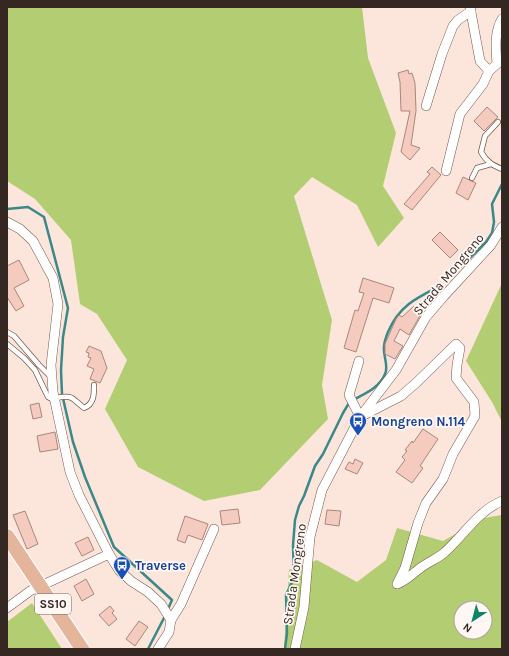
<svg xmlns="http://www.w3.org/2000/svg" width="509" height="656" font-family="Karla,sans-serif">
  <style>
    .green { fill: #b3cd73; fill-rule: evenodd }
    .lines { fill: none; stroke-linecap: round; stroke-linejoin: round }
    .stream { stroke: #3c8888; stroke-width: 2.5 }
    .building { fill: #f5cbc0; stroke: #a9867c }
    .service-casing { stroke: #77594a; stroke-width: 6 }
    .minor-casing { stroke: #77594a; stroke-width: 10 }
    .primary-casing { stroke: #fff; stroke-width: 16 }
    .service { stroke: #fff; stroke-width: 4.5 }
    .minor { stroke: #fff; stroke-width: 9 }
    .primary { stroke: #e4b59b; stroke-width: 14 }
    .primary-bridge-casing { stroke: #fff; stroke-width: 16; stroke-linecap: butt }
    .primary-bridge { stroke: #e4b59b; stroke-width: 14 }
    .labels { text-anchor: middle; stroke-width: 3.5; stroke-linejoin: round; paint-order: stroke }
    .shield { fill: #fef7f3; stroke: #716661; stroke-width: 1 }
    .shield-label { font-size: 12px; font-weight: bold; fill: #352822 }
    .street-label { font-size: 13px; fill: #352822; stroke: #fef7f3 }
    .transit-label { font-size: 13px; font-weight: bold; fill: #164399; stroke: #fef7f3; text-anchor: start }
  </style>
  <rect width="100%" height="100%" fill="#fce6dc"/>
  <!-- green -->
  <g class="green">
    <polygon points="7,7 362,7 368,58 396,133 383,186 404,218 378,247 357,205 312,177 294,196 332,320 322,385 328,419 260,490 204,501 138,467 105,409 127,360 97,314 80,304 71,240 35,199 7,181"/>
    <polygon points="502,283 502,422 492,402 466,361"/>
    <path d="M502 515V649H284L289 570 317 560 357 582 386 560 397 528 443 541 484 518ZM461 608H485V632H461Z"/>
    <polygon points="32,603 62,649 7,649 7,622"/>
  </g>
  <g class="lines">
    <!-- stream -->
    <g class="stream">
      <polyline points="7,209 28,207 44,217 68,308 63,337 61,370 62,394 73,442 85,477 114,547 172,600 168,609"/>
      <polyline points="446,281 486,242 492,233 494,222 492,204 502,184"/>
      <path d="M355 399C366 393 380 387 385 374 389 366 383 356 384 347 384 342 386 337 388 332 399 306 416 298 440 286"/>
      <polyline points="148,649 165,616"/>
      <polyline points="285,649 287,633 286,595 294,578 293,545 295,520 299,506 304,496 315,466 323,454 343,413 349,403"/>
    </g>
  </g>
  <!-- building -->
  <g class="building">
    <polygon points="408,70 409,74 412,73 415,83 416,111 411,145 420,148 410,160 401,152 410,111 401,111 400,82 398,73"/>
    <polygon points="487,107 498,117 484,131 474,121"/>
    <polygon points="432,167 441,175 412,210 404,204 430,174 427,172"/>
    <polygon points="463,177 476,183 468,200 456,193"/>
    <polygon points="440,232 458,250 450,258 432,240"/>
    <polygon points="19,260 29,280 14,288 24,306 16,311 7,297 7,266"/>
    <polygon points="363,278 394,288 389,303 373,298 356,352 344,348 355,310 358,311 364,293 359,292"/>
    <polygon points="414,306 421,314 409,335 400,329 394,341 403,346 395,359 385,354 385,344 396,319 399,315 402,317"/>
    <polygon points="89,346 101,351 107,368 100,383 90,379 94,369 87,366 91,358 88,357 89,353 86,352"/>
    <polygon points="39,403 42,417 33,419 30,405"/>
    <polygon points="423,429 438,439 420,466 423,468 412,483 396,472 405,460 402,457 407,451 405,450 412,441 413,443"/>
    <polygon points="55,432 58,449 40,452 37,436"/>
    <polygon points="355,459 363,463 357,474 345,469 349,462 353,464"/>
    <polygon points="238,509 240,523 222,525 220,511"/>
    <polygon points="327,510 341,511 339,526 325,524"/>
    <polygon points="25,511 38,544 27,549 13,515"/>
    <polygon points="185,516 208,524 202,540 188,535 185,543 177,540"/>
    <polygon points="88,537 94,550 82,556 75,543"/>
    <polygon points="86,579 94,594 82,601 74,586"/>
    <polygon points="110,606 114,611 112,613 117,619 109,626 99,615"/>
    <polygon points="139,621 148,627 135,646 126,639"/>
  </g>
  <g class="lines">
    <!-- service casing -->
    <g class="service-casing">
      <g id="service">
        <path d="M498 122 485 136 481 152C487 162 492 165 502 169"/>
        <polyline points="472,178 477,168 491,164"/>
        <polyline points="7,332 14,336 39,365 51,377"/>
        <polyline points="7,344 24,358 35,370 48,397 54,400"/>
        <path d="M55 398C74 395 70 397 84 408 94 404 94 395 94 385"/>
      </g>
    </g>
    <!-- minor casing -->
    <g class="minor-casing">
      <g id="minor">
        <path d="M470 7 480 61 489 71 497 64C496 50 494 32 502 19"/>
        <polyline points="426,106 442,54 453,26 458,20 471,11"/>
        <polyline points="446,171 460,114 483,84 489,71"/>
        <polyline points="7,222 20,229 33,241 53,278 58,304 51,365 53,392 70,472 79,495 109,554 119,570 131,581 148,592 161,604 171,620 169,632 158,649"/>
        <path d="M359 361 349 395 360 417 401 396 416 383 456 344 460 348 457 365 456 378 474 402 475 416 453 454 443 479 426 503 418 523 405 568 397 584C407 580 411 575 419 569 427 562 438 559 445 552 464 535 478 511 502 501"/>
        <polyline points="7,608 30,591 109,554"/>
        <polyline points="171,620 181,604 214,529"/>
        <polyline points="295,649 304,607 310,537 322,490 360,417 396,370 426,317 444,296 491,245 502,227"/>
      </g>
    </g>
    <!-- primary casing -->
    <g class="primary-casing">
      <polyline id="primary" points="7,536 23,560"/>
    </g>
    <!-- service -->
    <use href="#service" class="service"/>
    <!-- minor -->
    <use href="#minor" class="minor"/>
    <!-- primary -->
    <use href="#primary" class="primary"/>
    <!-- primary-bridge casing -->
    <g class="primary-bridge-casing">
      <polyline id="primary-bridge" points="23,560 82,649"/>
    </g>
    <!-- primary-bridge -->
    <use href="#primary-bridge" class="primary-bridge"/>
  </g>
  <!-- icons -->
  <defs>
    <g id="bus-pin" transform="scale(0.9)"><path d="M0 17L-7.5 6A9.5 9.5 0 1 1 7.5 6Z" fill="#1a4fb4" stroke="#fef7f3"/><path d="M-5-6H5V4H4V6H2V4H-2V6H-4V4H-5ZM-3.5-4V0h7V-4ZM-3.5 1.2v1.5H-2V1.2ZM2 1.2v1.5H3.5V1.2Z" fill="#fff"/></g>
  </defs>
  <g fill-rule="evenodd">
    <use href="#bus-pin" x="358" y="421"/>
    <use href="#bus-pin" x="122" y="565"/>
  </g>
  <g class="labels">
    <!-- shield labels -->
    <rect class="shield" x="35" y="594" width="36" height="20" rx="3"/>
    <g class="shield-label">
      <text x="53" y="608">SS10</text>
    </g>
    <!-- street labels -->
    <g class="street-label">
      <text transform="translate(448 274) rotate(-50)" y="5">Strada Mongreno</text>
      <text transform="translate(294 574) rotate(-82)" y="5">Strada Mongreno</text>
    </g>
    <!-- transit labels -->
    <g class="transit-label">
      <text x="371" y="426">Mongreno N.114</text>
      <text x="135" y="570">Traverse</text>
    </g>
  </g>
  <!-- border -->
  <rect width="509" height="656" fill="none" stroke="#352822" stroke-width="16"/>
  <!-- north arrow -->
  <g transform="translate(473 620) rotate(216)"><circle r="19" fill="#fef7f3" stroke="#aea49f"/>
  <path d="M0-3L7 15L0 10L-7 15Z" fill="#108564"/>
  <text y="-6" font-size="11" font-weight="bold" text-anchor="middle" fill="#352822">N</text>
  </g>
</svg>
